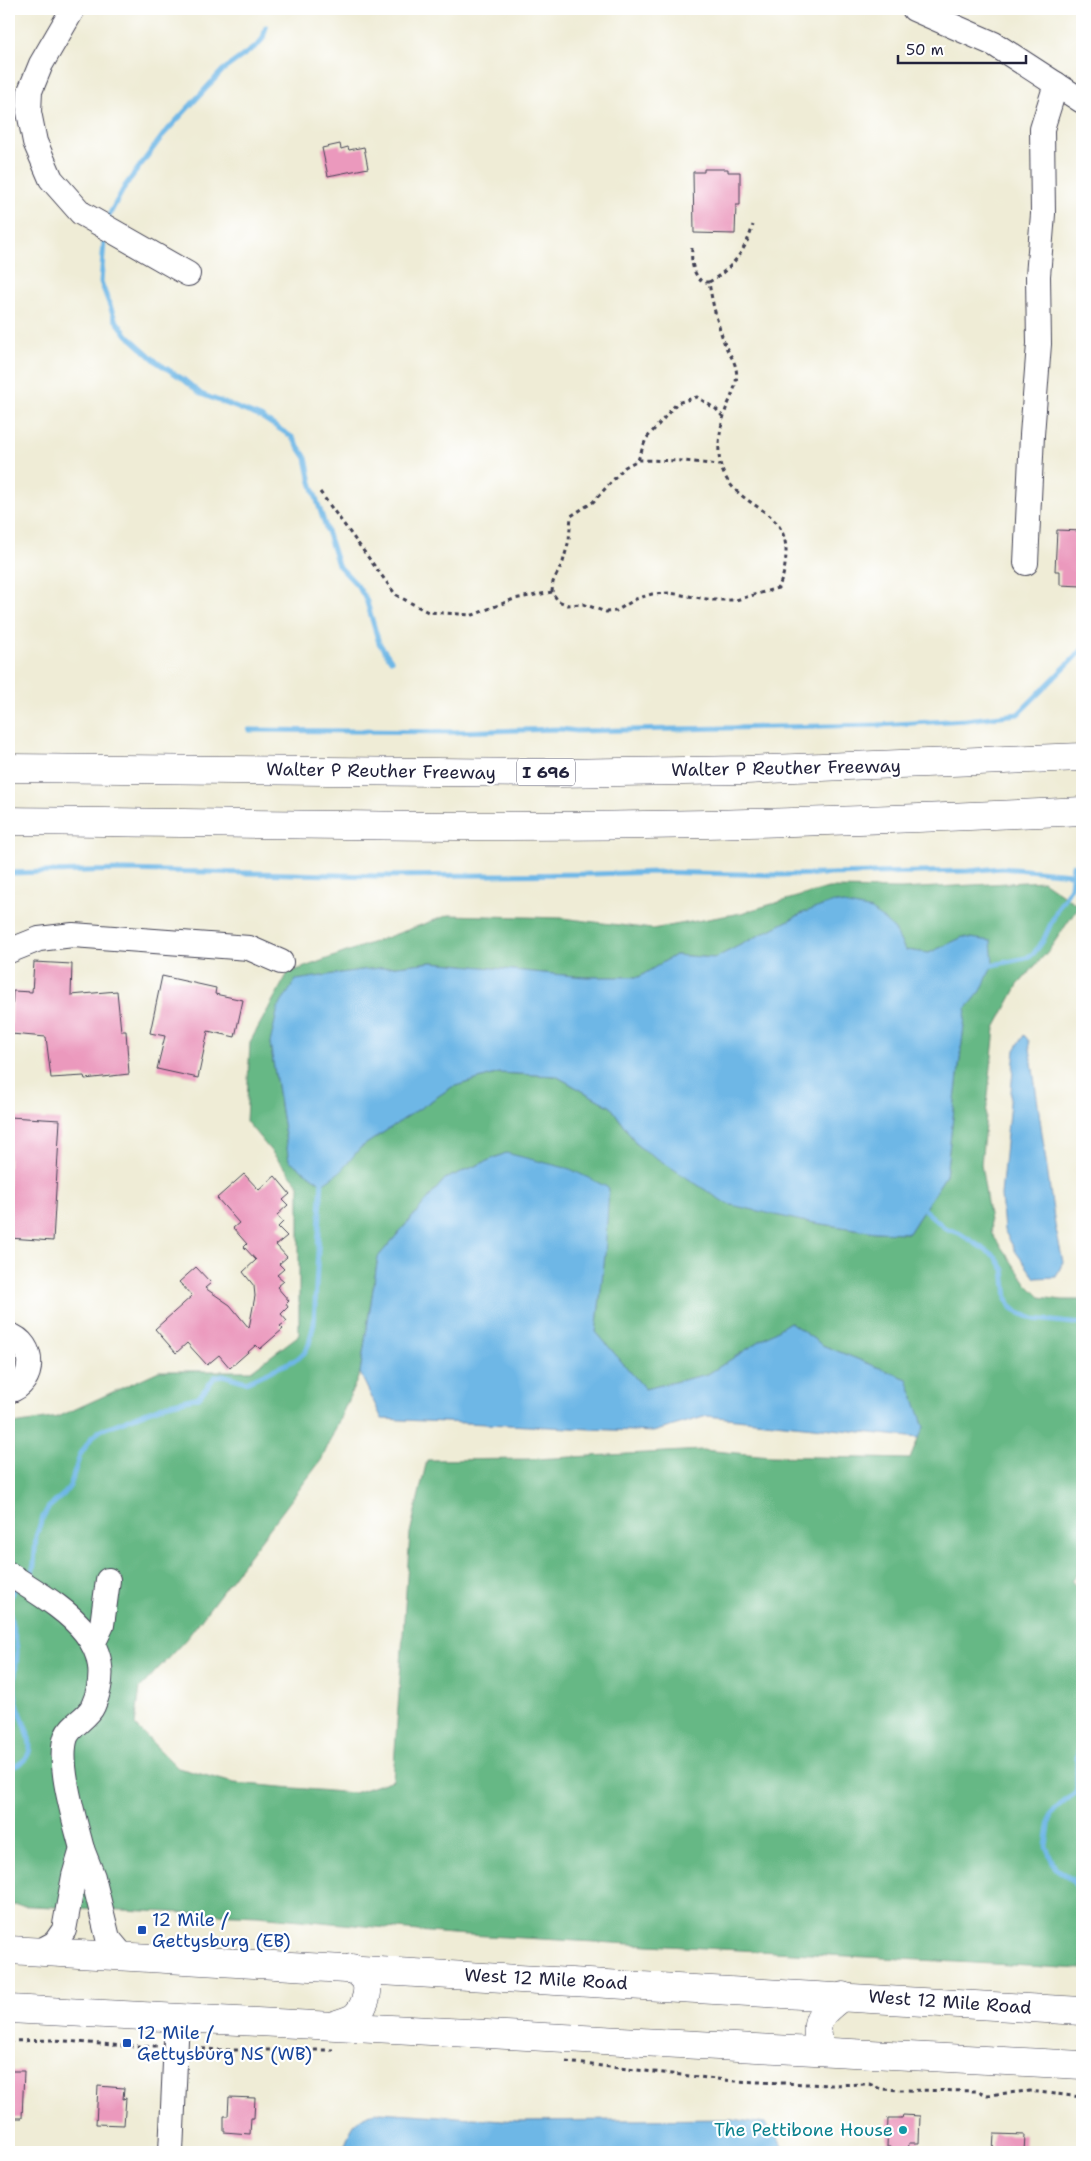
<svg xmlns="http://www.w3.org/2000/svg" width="1091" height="2161" font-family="'Shantell Sans',sans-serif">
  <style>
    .forest { fill: #66b885; stroke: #446d60; fill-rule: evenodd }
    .water { fill: #6eb7e6; stroke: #486c90 }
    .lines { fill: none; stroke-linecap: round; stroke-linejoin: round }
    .stream { stroke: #6eb7e6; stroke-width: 5 }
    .building { fill: #eb99bd }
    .minor-casing { stroke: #414052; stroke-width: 26 }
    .major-casing { stroke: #414052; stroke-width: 29 }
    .highway-casing { stroke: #414052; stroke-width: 29 }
    .path { stroke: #414052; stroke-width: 3; stroke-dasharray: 4 4; stroke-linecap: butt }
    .minor { stroke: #fff; stroke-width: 24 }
    .major { stroke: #fff; stroke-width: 28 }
    .highway { stroke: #fff; stroke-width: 28 }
    .transit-dot { fill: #1a4fb4; stroke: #fff; stroke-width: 2 }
    .culture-dot { fill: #0f9aa8; stroke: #fff; stroke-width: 2 }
    .labels { text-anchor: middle; stroke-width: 4.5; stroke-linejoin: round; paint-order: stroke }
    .shield { fill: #fff; stroke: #646476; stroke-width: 1 }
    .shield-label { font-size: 16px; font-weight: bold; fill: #22223b }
    .street-label { font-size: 18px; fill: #22223b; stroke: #fff }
    .transit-label { font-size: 18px; fill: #164399; stroke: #fff; text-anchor: start }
    .culture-label { font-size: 18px; fill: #0d838f; stroke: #fff; text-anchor: end }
  </style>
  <rect width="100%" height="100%" fill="#fff"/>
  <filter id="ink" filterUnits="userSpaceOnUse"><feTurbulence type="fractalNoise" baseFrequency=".02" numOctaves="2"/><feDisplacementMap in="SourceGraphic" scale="10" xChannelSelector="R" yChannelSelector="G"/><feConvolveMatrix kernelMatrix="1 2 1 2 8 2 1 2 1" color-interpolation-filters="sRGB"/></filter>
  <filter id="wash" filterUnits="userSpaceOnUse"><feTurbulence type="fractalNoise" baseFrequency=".0096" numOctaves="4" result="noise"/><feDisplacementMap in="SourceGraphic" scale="20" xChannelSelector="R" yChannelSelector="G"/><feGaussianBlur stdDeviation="1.12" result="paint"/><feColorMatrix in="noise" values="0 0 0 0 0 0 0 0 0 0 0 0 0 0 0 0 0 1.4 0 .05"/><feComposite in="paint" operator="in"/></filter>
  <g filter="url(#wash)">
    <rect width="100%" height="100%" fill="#efecd6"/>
    <!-- forest -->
    <path class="forest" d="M1043 881 1079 906 1049 950 1018 985 995 1028 981 1164 992 1234 1027 1284 1040 1297 1062 1300H1082V1569L1071 1580 1082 1594V1969L451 1934 258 1916 9 1905V1490L14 1424 58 1417 159 1371H251L299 1335V1185L246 1121 250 1042 288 973 449 915 562 918 652 929 741 913 828 888 902 889ZM805 912 894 929 905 950 929 953 963 937 981 991 966 1009 946 1175 909 1233 875 1232 802 1221 638 1146 611 1107 556 1076 499 1073 452 1087 360 1148 289 1160 270 1043 297 980 354 971 432 962 584 977H639L675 955 715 958ZM506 1153 605 1255 596 1332 645 1389 708 1374 790 1322 822 1345 907 1379 923 1427 910 1459 771 1456 702 1450 535 1459 427 1460 410 1533 393 1780 354 1793 234 1783 178 1768 135 1725 140 1688 187 1638 322 1459 360 1373 378 1257 445 1179Z"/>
    <!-- water -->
    <g class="water">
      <polygon points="834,902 872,910 894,929 905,950 929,953 963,937 991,941 993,964 981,991 966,1009 946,1175 909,1233 875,1232 802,1221 727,1204 638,1146 611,1107 556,1076 499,1073 452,1087 360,1148 341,1171 322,1184 289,1160 270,1043 278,1008 296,980 354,971 432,962 584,977 639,977 675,955 715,958 805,912"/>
      <polygon points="1024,1035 1029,1041 1055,1225 1063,1262 1056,1277 1035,1278 1016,1252 1004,1230 1001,1195 1015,1050"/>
      <polygon points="506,1153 570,1169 609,1188 605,1255 596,1332 645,1389 708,1374 790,1322 822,1345 907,1379 924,1427 919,1438 707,1416 653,1432 382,1419 360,1373 378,1257 445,1179"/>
      <path d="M379 2112 518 2121 733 2119 765 2124 777 2135 785 2152H343C349 2132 355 2113 379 2112Z"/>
    </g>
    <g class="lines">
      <!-- stream -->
      <g class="stream">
        <polyline points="107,219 125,186 163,135 223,70 259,44 263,38 266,27"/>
        <polyline points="104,242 101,282 115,319 127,335 158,363 183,379 201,394 261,417 292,437 306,458 311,482 338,565 357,585 366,599 379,643 391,660"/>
        <polyline points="249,730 453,732 560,729 576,731 878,725 966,720 1018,714 1082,650"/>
        <polyline points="9,873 124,870 375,876 593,874 656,872 780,875 968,871 1001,868 1072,874"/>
        <polyline points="988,966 1026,958 1034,953 1043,941 1057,910 1071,887 1073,865"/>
        <polyline points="919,1205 945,1228 959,1233 996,1257 1004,1270 1007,1298 1010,1306 1017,1312 1034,1319 1082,1324"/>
        <polyline points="28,1579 31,1576 34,1565 36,1536 43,1517 48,1508 64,1494 70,1486 80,1455 92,1437 101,1430 165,1405 199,1397 215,1377 223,1375 246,1382 297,1359 305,1352 309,1344 314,1323 322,1178"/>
        <polyline points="1082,1728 1077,1759 1077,1791 1051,1813 1046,1846 1055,1868 1071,1879 1082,1894"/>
        <path d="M9 1768C51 1756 17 1719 15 1693 13 1679 17 1664 17 1650 16 1632 1 1603 16 1587"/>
      </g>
    </g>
    <g id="blocks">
      <!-- building -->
      <g class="building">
        <polygon points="340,144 341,149 348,147 349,150 364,147 368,168 328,176 322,148"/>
        <polygon points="704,169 728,169 728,172 740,172 740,205 736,205 735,234 694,233 693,172 704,172"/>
        <polygon points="1057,530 1082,531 1082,586 1060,585 1060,571 1055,571"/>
        <polygon points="34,962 72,964 71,995 117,991 121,1031 126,1031 129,1074 85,1079 84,1076 51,1078 46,1037 11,1034 13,991 32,992"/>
        <polygon points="162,976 216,988 215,994 243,1000 235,1037 208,1031 198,1078 157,1069 165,1036 150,1033"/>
        <polygon points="9,1117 60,1120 53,1241 9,1238"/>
        <polygon points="244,1174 259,1190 275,1176 290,1194 283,1200 288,1205 277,1215 283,1222 278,1227 287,1236 276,1245 287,1257 279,1264 284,1269 277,1275 284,1281 277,1287 289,1301 286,1304 288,1307 281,1314 287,1321 280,1326 283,1329 260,1349 256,1345 230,1368 219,1355 207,1365 187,1343 176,1353 155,1329 192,1296 179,1282 196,1267 211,1283 205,1288 230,1305 249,1328 255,1296 254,1286 243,1272 256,1260 244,1247 247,1244 233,1228 239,1223 217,1198"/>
        <polygon points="9,2071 24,2071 22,2118 9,2118"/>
        <polygon points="98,2086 124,2088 123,2099 126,2098 124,2125 96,2124"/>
        <polygon points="229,2097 255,2098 254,2118 251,2118 250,2134 224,2132 224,2116 228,2116"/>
        <polygon points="903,2115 920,2116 919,2143 909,2143 908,2152 889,2152 890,2147 887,2147 888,2118 902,2118"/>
        <polygon points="994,2134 1025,2135 1024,2152 993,2152"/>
      </g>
    </g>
  </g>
  <g filter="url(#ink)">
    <use href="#blocks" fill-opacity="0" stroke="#414052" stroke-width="1"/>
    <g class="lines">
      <!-- minor casing -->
      <g class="minor-casing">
        <g id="minor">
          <polyline points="73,9 41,64 30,91 29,112 35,142 51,179 81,213 188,274"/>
          <polyline points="914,9 994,44 1082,101"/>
          <polyline points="1026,563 1032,435 1039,344 1038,276 1043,214 1042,129 1056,84"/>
          <polyline points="9,951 39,939 73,935 249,948 281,962"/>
          <path d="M9 1335C36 1343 36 1383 9 1391"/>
          <path d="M9 1574C56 1605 123 1638 93 1706 88 1718 71 1724 66 1737 57 1764 75 1821 82 1849"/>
          <polyline points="93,1644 102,1625 108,1580"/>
          <polyline points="40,1951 55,1943 64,1930 74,1876 82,1849 93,1877 108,1938 123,1956"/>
          <polyline points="171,2152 177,2018"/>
        </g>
      </g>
      <!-- major casing -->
      <g class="major-casing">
        <g id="major">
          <polyline points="9,1950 1082,2011"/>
          <polyline points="9,2009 1082,2065"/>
          <path d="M334 2025C340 2023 347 2021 353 2018 363 2011 370 1993 366 1982 363 1975 357 1972 352 1968"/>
          <path d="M822 2051C811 2021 820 2013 843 1996"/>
        </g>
      </g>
      <!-- highway casing -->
      <g class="highway-casing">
        <g id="highway">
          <polyline points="9,768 556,773 746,770 1082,757"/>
          <path d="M9 821C221 823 433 828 645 825 791 823 937 818 1082 811"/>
        </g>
      </g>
      <!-- path -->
      <g class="path">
        <path d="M692 248C691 261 692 272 702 282H709C712 303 718 325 725 345 728 352 735 361 736 369 739 382 731 397 726 409 720 427 715 454 723 472 739 510 788 506 786 555 785 567 784 577 778 588L736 600H713L670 593 652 594 636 599 616 611 606 612 583 604 568 605 558 601 552 592 553 582 563 562 569 540 571 516 593 502 625 467 638 460 685 461 719 465"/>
        <path d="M709 282C732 269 746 250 753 225"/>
        <polyline points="638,460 646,439 677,403 697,397 716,409 723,417"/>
        <polyline points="320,492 396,595 428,612 473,615 514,599 552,592"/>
        <polyline points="9,2041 54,2040 124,2046 158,2046"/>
        <polyline points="194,2048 218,2050 333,2050"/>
        <polyline points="566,2062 734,2081 830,2085 869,2084 881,2089 902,2090 978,2091 987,2095 1029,2091 1082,2097"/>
      </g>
      <!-- minor -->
      <use href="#minor" class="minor"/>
      <!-- major -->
      <use href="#major" class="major"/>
      <!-- highway -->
      <use href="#highway" class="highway"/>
    </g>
  </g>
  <!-- markers -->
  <g class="transit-dot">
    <rect x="137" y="1925" width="10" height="10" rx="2.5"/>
    <rect x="122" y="2038" width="10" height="10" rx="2.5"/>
  </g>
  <circle class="culture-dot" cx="903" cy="2130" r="5"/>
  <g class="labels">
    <!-- shield labels -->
    <rect class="shield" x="517" y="758.5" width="58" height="27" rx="4"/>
    <g class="shield-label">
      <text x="546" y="778">I 696</text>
    </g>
    <!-- street labels -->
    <g class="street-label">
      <text transform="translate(786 768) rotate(-1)" y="6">Walter P Reuther Freeway</text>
      <text transform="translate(381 771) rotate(1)" y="6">Walter P Reuther Freeway</text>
      <text transform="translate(546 1979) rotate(3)" y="6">West 12 Mile Road</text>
      <text transform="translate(950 2002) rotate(4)" y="6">West 12 Mile Road</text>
    </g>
    <!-- transit labels -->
    <g class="transit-label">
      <text x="152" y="1926">12 Mile /<tspan x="152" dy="21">Gettysburg (EB)</tspan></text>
      <text x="137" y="2039">12 Mile /<tspan x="137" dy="21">Gettysburg NS (WB)</tspan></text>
    </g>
    <!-- culture labels -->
    <g class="culture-label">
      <text x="893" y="2136">The Pettibone House</text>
    </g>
  </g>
  <!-- margin -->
  <rect width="1091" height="2161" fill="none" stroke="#fff" stroke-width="30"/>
  <!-- scale -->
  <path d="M898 55v8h128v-8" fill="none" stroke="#22223b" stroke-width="2.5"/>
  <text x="906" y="55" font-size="15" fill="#22223b" stroke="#ffffff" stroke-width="4" paint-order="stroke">50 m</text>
</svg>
